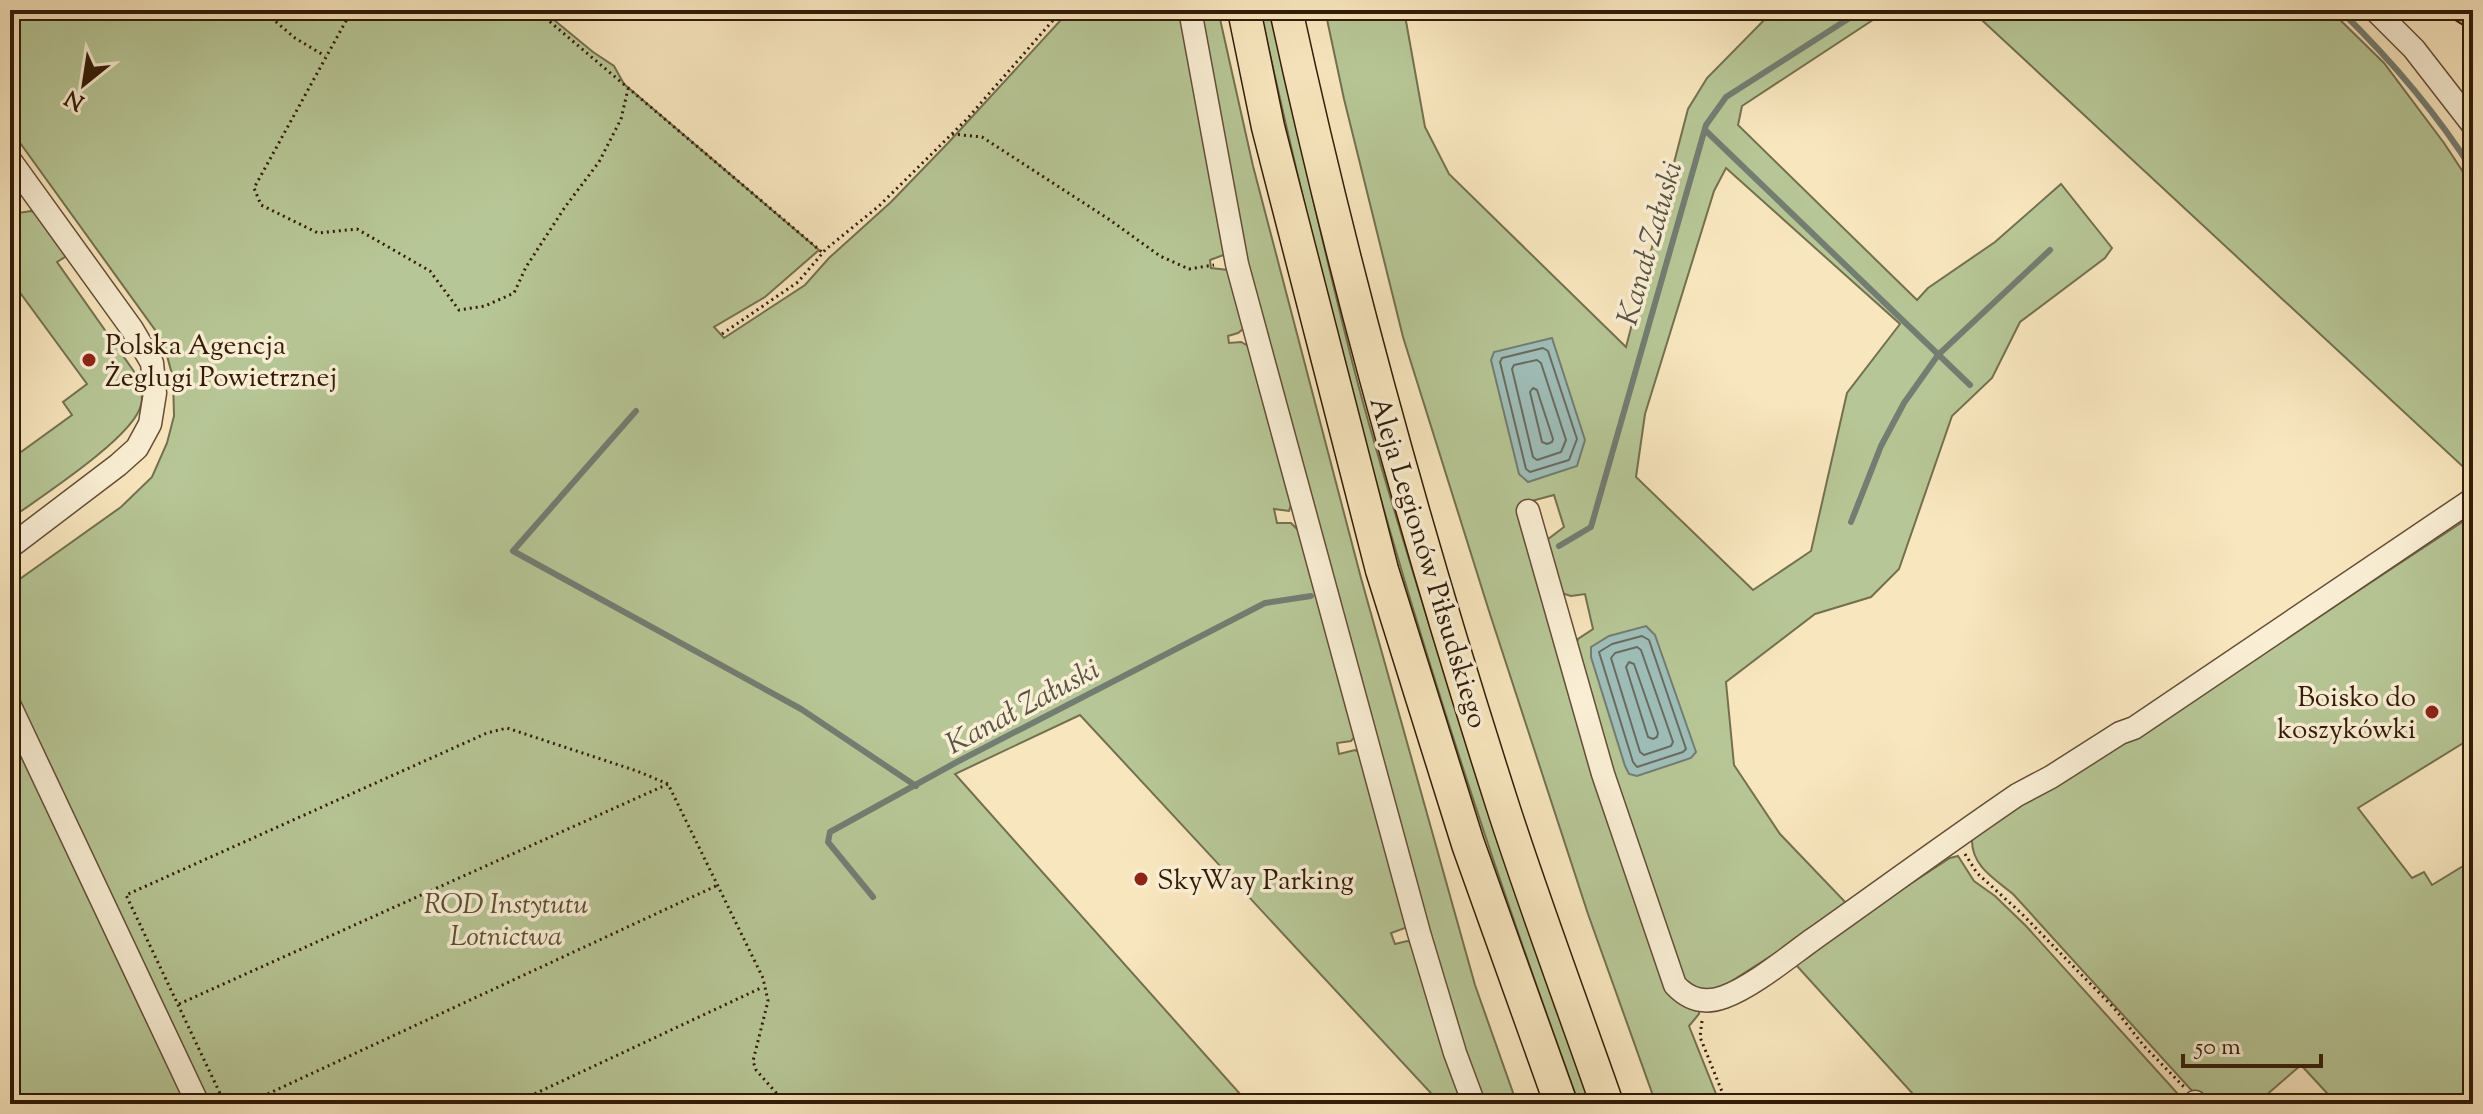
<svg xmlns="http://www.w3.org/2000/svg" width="2483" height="1114" font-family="'Sorts Mill Goudy',serif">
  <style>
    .green { fill: #b7c696; stroke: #74704f; stroke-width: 2; fill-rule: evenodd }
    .water { fill: #9fbeb9; stroke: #737d72; stroke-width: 2 }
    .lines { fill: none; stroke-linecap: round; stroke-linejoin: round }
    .shore { stroke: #686c60; stroke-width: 2 }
    .stream { stroke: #737d72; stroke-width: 6 }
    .building { fill: #deaa81; stroke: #321b08; stroke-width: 2 }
    .minor-casing { stroke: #644e36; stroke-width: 25 }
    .highway-casing { stroke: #321b08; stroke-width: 35 }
    .path { stroke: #321b08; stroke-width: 3; stroke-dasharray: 2 4; stroke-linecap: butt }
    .minor { stroke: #faefd5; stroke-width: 22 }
    .highway { stroke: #f8e6be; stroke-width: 32 }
    .poi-dot { fill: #8f2418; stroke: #faefd5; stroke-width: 3 }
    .labels { text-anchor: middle; stroke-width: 7; stroke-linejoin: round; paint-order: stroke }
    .poi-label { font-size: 28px; fill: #321b08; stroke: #faefd5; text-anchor: start }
    .street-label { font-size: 28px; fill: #321b08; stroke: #faefd5 }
    .park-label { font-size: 28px; font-style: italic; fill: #5a4e33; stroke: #faefd5 }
    .water-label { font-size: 30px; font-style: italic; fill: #585446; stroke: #faefd5 }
  </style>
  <rect width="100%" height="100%" fill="#f8e6be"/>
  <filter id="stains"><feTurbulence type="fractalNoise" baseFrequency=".0025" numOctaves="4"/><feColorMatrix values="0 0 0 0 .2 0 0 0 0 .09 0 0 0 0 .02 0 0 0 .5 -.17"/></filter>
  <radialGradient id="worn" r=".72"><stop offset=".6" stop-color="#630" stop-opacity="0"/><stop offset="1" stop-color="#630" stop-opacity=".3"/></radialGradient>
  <!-- green -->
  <g class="green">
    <polygon points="10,10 542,10 593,52 614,66 624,84 819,250 765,297 714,327 724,338 805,285 829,258 891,202 948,143 1070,10 1184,10 1226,254 1210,260 1211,268 1228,270 1243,322 1243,329 1238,333 1228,336 1229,343 1241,342 1250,347 1292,502 1289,511 1274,509 1277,523 1291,523 1300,532 1355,736 1351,741 1337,743 1339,754 1355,750 1359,752 1408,924 1405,928 1391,933 1395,944 1407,941 1413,943 1465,1104 1441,1104 1080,715 955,774 1249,1104 204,1104 10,693 10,586 121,507 152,477 167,443 174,416 173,378 163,341 10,129"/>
    <polygon points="1199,10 1218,10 1253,166 1361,578 1475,985 1517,1104 1482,1104 1464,1059 1246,268"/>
    <path d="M1260 10H1271C1296 126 1322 242 1351 357 1371 437 1396 516 1420 595 1472 766 1529 936 1591 1104H1579C1510 915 1446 724 1390 531 1340 359 1299 185 1260 10Z"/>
    <path d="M1325 10H1404L1425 127 1449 174 1626 347 1688 109 1707 78 1774 10H1888L1742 106 1738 125 1917 300 1928 288 1995 242 2061 184 2112 248 2105 258 2020 322 1992 378 1952 416 1899 569 1871 597 1815 614 1726 682 1734 765 1780 834 1849 906 1713 993 1699 990 1681 979 1574 651 1578 639 1593 629 1585 594 1571 596 1561 593 1547 540 1564 527 1554 495 1520 504 1669 989 1699 1007V1014L1689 1026 1720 1104H1656L1588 914 1489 611 1403 337 1344 99ZM1726 168 1900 324 1847 393 1811 551 1753 590 1636 477 1645 414 1714 191Z"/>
    <polygon points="1971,10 2330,10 2384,63 2444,143 2473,187 2473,476"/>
    <path d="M31 211 40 214 70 254 57 262 133 370C139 381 144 392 141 405 134 437 39 498 10 519V460L72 415 63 402 87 384 10 279V219L18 213Z"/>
    <path d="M2473 515V737L2358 808 2412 878 2424 872 2432 885 2473 860V1104H2337L2301 1065 2256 1104H2204L2013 894C1995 879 1971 866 1972 839L2046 787 2138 736Z"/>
    <polygon points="10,722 191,1104 10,1104"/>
    <polygon points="1958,856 1974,881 1995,896 2026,926 2187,1104 1922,1104 1797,966 1795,959 1950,858"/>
  </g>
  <!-- water -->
  <g class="water">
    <polygon points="1552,338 1585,440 1577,466 1528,482 1519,474 1491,360 1494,352"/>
    <polygon points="1646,626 1655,635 1696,752 1691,758 1637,776 1629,774 1625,766 1591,657 1591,647 1609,636"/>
  </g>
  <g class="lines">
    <!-- shore -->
    <g class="shore">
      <polygon points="1543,348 1548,351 1577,439 1569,460 1530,472 1526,469 1500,362 1502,358"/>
      <polygon points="1537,360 1541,363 1566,440 1561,452 1537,460 1533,457 1512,369 1514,365"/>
      <polygon points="1533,388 1537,390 1553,439 1552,442 1547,444 1542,442 1530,392"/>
      <polygon points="1642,636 1649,640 1686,749 1683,752 1637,767 1633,762 1599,652 1612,644"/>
      <polygon points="1637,647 1641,650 1673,742 1671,746 1644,755 1640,752 1611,658 1615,653"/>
      <polygon points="1629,662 1634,664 1658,733 1657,737 1653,739 1648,737 1626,667"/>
    </g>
    <!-- stream -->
    <g class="stream">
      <path d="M2340 10C2390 59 2436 112 2473 171"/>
      <polyline points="1705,130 1970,385"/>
      <polyline points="636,411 513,551 801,709 916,786"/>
      <polyline points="1851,522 1881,446 1904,403 1938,355 2050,250"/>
      <polyline points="1559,546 1591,527 1706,125 1726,97 1862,10"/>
      <polyline points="873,897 828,842 830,832 955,763 1265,603 1311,596"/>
    </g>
  </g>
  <!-- building -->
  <polygon class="building" points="2439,10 2473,10 2473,31"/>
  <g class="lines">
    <!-- minor casing -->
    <g class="minor-casing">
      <g id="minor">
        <polyline points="1190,10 1237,264 1419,933 1455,1053 1474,1104"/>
        <polyline points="2375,10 2414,49 2473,125"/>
        <polyline points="10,160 132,329 152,363 155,393 150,424 137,448 118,465 10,547"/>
        <path d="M1528 511 1603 774 1675 985C1689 1000 1705 1004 1724 997 1752 987 1787 958 1812 940 1880 892 1948 842 2017 795L2051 777 2120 733 2134 728 2473 499"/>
        <polyline points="10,706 198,1104"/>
        <polyline points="2195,1102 2197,1104"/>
      </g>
    </g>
    <!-- highway casing -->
    <g class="highway-casing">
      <g id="highway">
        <polyline points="1244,10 1268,127 1382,570 1468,844 1561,1104"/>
        <path d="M1286 10C1345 281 1420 549 1505 813 1537 911 1573 1007 1607 1104"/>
      </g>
    </g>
    <!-- path -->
    <g class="path">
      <polyline points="262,10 295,38 325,56"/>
      <polyline points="352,10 254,188 261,205 318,233 357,229 430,271 459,310 485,306 514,293 526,267 565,207 599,162 621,119 628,89"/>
      <polyline points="536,10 823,253"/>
      <polyline points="952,134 982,137 1110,220 1160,256 1189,269 1214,265"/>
      <polyline points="722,334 798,282 826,249 879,206 966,120 1062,10"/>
      <polyline points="1965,854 1977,873 2022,914 2114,1008 2144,1046 2184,1087"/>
      <polyline points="179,1004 668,784"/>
      <polyline points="1702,1021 1700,1037 1727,1104"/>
      <polyline points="225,1104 126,895 487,733 507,728 637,771 668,784 763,978 768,1001 753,1061 756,1070 786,1104"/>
      <polyline points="246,1104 718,885"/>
      <polyline points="513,1104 763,987"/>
    </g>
    <!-- minor -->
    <use href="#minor" class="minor"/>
    <!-- highway -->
    <use href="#highway" class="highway"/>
  </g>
  <!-- markers -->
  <g class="poi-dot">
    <circle cx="89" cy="360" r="8"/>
    <circle cx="2432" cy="712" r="8"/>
    <circle cx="1141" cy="879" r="8"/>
  </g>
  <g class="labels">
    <!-- poi labels -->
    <g class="poi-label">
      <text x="105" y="354">Polska Agencja<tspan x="105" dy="32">Żeglugi Powietrznej</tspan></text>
      <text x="2416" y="706" text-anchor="end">Boisko do<tspan x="2416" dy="32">koszykówki</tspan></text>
      <text x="1157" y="889">SkyWay Parking</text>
    </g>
    <!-- street labels -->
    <g class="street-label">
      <text transform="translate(1430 562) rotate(73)" y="10">Aleja Legionów Piłsudskiego</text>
    </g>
    <!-- park labels -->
    <g class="park-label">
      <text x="506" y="913">ROD Instytutu<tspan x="506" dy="32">Lotnictwa</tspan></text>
    </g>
    <!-- water labels -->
    <g class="water-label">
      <text transform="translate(1649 243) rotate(-74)" y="10">Kanał Załuski</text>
      <text transform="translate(1022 706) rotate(-28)" y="10">Kanał Załuski</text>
    </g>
  </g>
  <!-- margin -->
  <rect width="2483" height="1114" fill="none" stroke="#f8e6be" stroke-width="40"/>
  <rect x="12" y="12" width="2459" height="1090" fill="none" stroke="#321b08" stroke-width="4"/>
  <rect x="20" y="20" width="2443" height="1074" fill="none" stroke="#321b08" stroke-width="2"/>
  <!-- north arrow -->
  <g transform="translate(84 84) rotate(210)" stroke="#faefd5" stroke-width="6" paint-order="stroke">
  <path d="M0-6L14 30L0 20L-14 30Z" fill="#321b08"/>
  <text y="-12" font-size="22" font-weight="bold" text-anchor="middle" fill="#321b08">N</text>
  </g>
  <!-- scale -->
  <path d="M2183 1054v12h138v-12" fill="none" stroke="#321b08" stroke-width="4"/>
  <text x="2195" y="1054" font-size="24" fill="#321b08" stroke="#faefd5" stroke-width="6" paint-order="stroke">50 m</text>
  <rect width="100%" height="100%" filter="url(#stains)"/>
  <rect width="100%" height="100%" fill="url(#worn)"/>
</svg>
